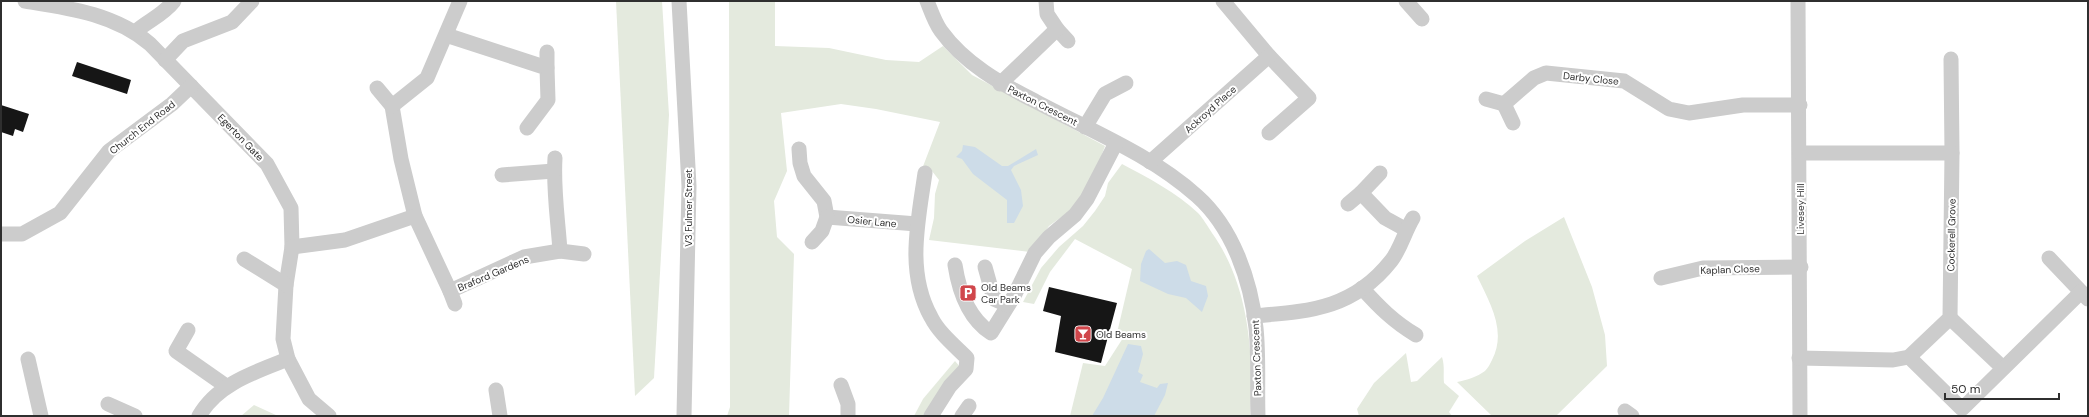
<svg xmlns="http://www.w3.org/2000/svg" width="2089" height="417" font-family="'DM Sans',sans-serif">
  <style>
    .green { fill: #e4eade }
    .water { fill: #cddce8 }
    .building { fill: #161616 }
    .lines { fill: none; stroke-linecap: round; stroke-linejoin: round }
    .minor { stroke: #ccc; stroke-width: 15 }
    .labels { text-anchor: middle; stroke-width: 4; stroke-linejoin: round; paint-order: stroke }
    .street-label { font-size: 10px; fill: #2f2f2f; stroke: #fff }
    .poi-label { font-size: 10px; fill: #2f2f2f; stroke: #fff; text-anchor: start }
  </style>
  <rect width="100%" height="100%" fill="#fff"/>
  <!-- green -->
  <g class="green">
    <polygon points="616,1 662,1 669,115 654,378 635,396"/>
    <polygon points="729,1 775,1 775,46 829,48 886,60 919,62 943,46 972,75 1105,146 1089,189 1071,210 1049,226 1030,252 929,240 934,218 935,194 939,180 932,171 922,169 940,122 876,109 841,104 781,113 787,171 774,201 777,237 794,254 789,416 727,416 730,407"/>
    <path d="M1122 164C1148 178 1176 192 1198 213 1203 218 1208 227 1212 233 1249 285 1254 353 1250 416H1070L1083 363 1105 366 1123 338 1117 333 1132 269 1075 239 1050 272 1034 304 1023 302 1041 268 1059 247 1083 226 1095 211 1105 196 1108 183Z"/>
    <path d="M1564 217 1592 287 1605 335 1607 366 1556 416H1492L1457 382C1467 380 1477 377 1485 371 1488 368 1490 364 1492 360 1507 331 1490 303 1477 276L1525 241Z"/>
    <path d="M1406 353 1411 382 1417 381 1442 357C1445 367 1443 374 1444 383L1459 396 1449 412 1452 416H1359L1357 409 1374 383Z"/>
    <polygon points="955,361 961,368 929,416 914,416 923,399"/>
    <polygon points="254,405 278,416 241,416"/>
  </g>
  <!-- water -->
  <g class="water">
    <polygon points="963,145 975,147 1002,166 1008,166 1036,149 1038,155 1014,166 1011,170 1021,190 1023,206 1014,223 1007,223 1007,200 973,174 962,159 956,157 962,151"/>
    <polygon points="1149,249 1165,263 1177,261 1186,265 1191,281 1206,286 1208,296 1202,312 1186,298 1168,294 1140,281 1141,264 1146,251"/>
    <polygon points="1128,344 1141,346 1143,354 1138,372 1143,375 1140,382 1157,388 1160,384 1168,383 1165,395 1154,416 1092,416 1103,398"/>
  </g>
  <!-- building -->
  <g class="building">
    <polygon points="77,62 131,80 127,94 72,76"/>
    <polygon points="1,105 29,114 23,132 15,129 13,136 1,132"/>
    <polygon points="1049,287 1117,303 1101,363 1055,352 1061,316 1043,311"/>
  </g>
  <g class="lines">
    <!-- minor -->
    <g class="minor">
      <path d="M25 1C69 8 115 14 150 44L267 164 291 208 292 247 286 285 283 339 288 359 309 399 329 416"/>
      <polyline points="679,1 689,186 684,416"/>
      <path d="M927 1C931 11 935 23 941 31 964 63 1001 84 1035 101 1089 130 1150 154 1197 196 1233 228 1251 281 1256 328 1259 357 1257 387 1258 416"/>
      <polyline points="1223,1 1269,56 1309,98 1269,133"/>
      <polyline points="1406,1 1422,19"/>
      <polyline points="1798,1 1800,416"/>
      <polyline points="1057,29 1068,41"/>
      <path d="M135 32C149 20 163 15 174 1"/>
      <polyline points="446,35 547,68 548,100 527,128"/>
      <polyline points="547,52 547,68"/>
      <polyline points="1951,59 1952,153"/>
      <polyline points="165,60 183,41 232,22 252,1"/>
      <polyline points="1000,84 1057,29 1047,14 1046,1"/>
      <polyline points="377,88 392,106 401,159 415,216"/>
      <polyline points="1486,99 1504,104"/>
      <polyline points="392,106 427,78 460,1"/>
      <polyline points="1513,123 1504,104 1534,78 1546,73 1624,81 1669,109 1689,113 1743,105 1800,105"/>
      <polyline points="1085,127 1105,94 1126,83"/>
      <polyline points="799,149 800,163 804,176 824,201 827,217 917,224"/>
      <path d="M555 158C553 189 558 220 560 251"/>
      <polyline points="1150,162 1269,56"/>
      <path d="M925 173C918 222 906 272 931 317 939 333 954 345 967 358L966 369 950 386 931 416"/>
      <polyline points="1380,173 1361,193 1385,218 1405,229"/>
      <polyline points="502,175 554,171"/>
      <polyline points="1348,204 1361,193"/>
      <polyline points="1,234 22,234 60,213 109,151 172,104 191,86"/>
      <polyline points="812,242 822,231 827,217"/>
      <polyline points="292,247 345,240 415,216 450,291 524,257 560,251 584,254"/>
      <polyline points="2049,258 2088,299"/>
      <polyline points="244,259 286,285"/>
      <path d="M955 265C959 291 968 318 991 333L1014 296 1035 253 1049 237 1075 215 1087 199 1116 143"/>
      <polyline points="985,267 994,299 1008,305"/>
      <polyline points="1661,278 1703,268 1801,267"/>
      <path d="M1362 288C1379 307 1394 322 1416 335"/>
      <polyline points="450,291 455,304"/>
      <path d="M1254 316C1310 311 1353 309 1391 261 1400 250 1405 231 1413 218"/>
      <polyline points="1950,318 2003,368"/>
      <polyline points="188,330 176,351 226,386"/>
      <polyline points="1909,357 1962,409 2081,292"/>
      <polyline points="1799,358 1893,360 1909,357 1950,318 1952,153 1800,153"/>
      <polyline points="28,359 41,416"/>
      <polyline points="841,385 848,404 848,416"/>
      <polyline points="496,390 500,416"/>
      <polyline points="108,404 135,416"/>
      <polyline points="1625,411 1632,416"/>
      <path d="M199 416C217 384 255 372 288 359"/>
      <polyline points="962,416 969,406"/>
    </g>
  </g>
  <!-- icons -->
  <defs>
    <g id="parking-square" transform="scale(0.9)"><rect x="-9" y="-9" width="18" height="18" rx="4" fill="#d0464b" stroke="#fff"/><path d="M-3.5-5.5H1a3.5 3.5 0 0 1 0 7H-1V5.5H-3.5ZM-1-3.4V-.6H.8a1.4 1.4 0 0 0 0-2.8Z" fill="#fff"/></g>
    <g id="bar-square" transform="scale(0.9)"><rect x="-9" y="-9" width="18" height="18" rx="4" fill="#d0464b" stroke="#fff"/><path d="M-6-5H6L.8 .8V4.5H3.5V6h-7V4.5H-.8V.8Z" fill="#fff"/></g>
  </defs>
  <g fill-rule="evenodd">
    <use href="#parking-square" x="968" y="293"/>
    <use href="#bar-square" x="1083" y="334"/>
  </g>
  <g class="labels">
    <!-- street labels -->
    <g class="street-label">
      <text transform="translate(1591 78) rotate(6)" y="4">Darby Close</text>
      <text transform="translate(1043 105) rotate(27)" y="4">Paxton Crescent</text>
      <text transform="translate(1210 109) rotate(-42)" y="4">Ackroyd Place</text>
      <text transform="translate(142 127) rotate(-38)" y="4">Church End Road</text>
      <text transform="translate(241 137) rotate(46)" y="4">Egerton Gate</text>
      <text transform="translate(688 208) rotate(-90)" y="4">V3 Fulmer Street</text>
      <text transform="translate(1800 209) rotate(-90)" y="4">Livesey Hill</text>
      <text transform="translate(872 221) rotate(5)" y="4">Osier Lane</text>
      <text transform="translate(1951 235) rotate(-89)" y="4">Cockerell Grove</text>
      <text transform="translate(1730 269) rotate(-2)" y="4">Kaplan Close</text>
      <text transform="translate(493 273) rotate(-23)" y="4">Braford Gardens</text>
      <text transform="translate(1256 358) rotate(-92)" y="4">Paxton Crescent</text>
    </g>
    <!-- poi labels -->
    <g class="poi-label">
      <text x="981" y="291">Old Beams<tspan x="981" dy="12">Car Park</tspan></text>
      <text x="1096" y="338">Old Beams</text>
    </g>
  </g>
  <!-- border -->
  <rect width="2089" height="417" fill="none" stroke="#2f2f2f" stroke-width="4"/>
  <!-- scale -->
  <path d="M1945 393v6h114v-6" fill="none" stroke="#2f2f2f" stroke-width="2"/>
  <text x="1951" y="393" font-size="12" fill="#2f2f2f" stroke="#ffffff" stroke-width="3" paint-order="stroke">50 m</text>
</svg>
